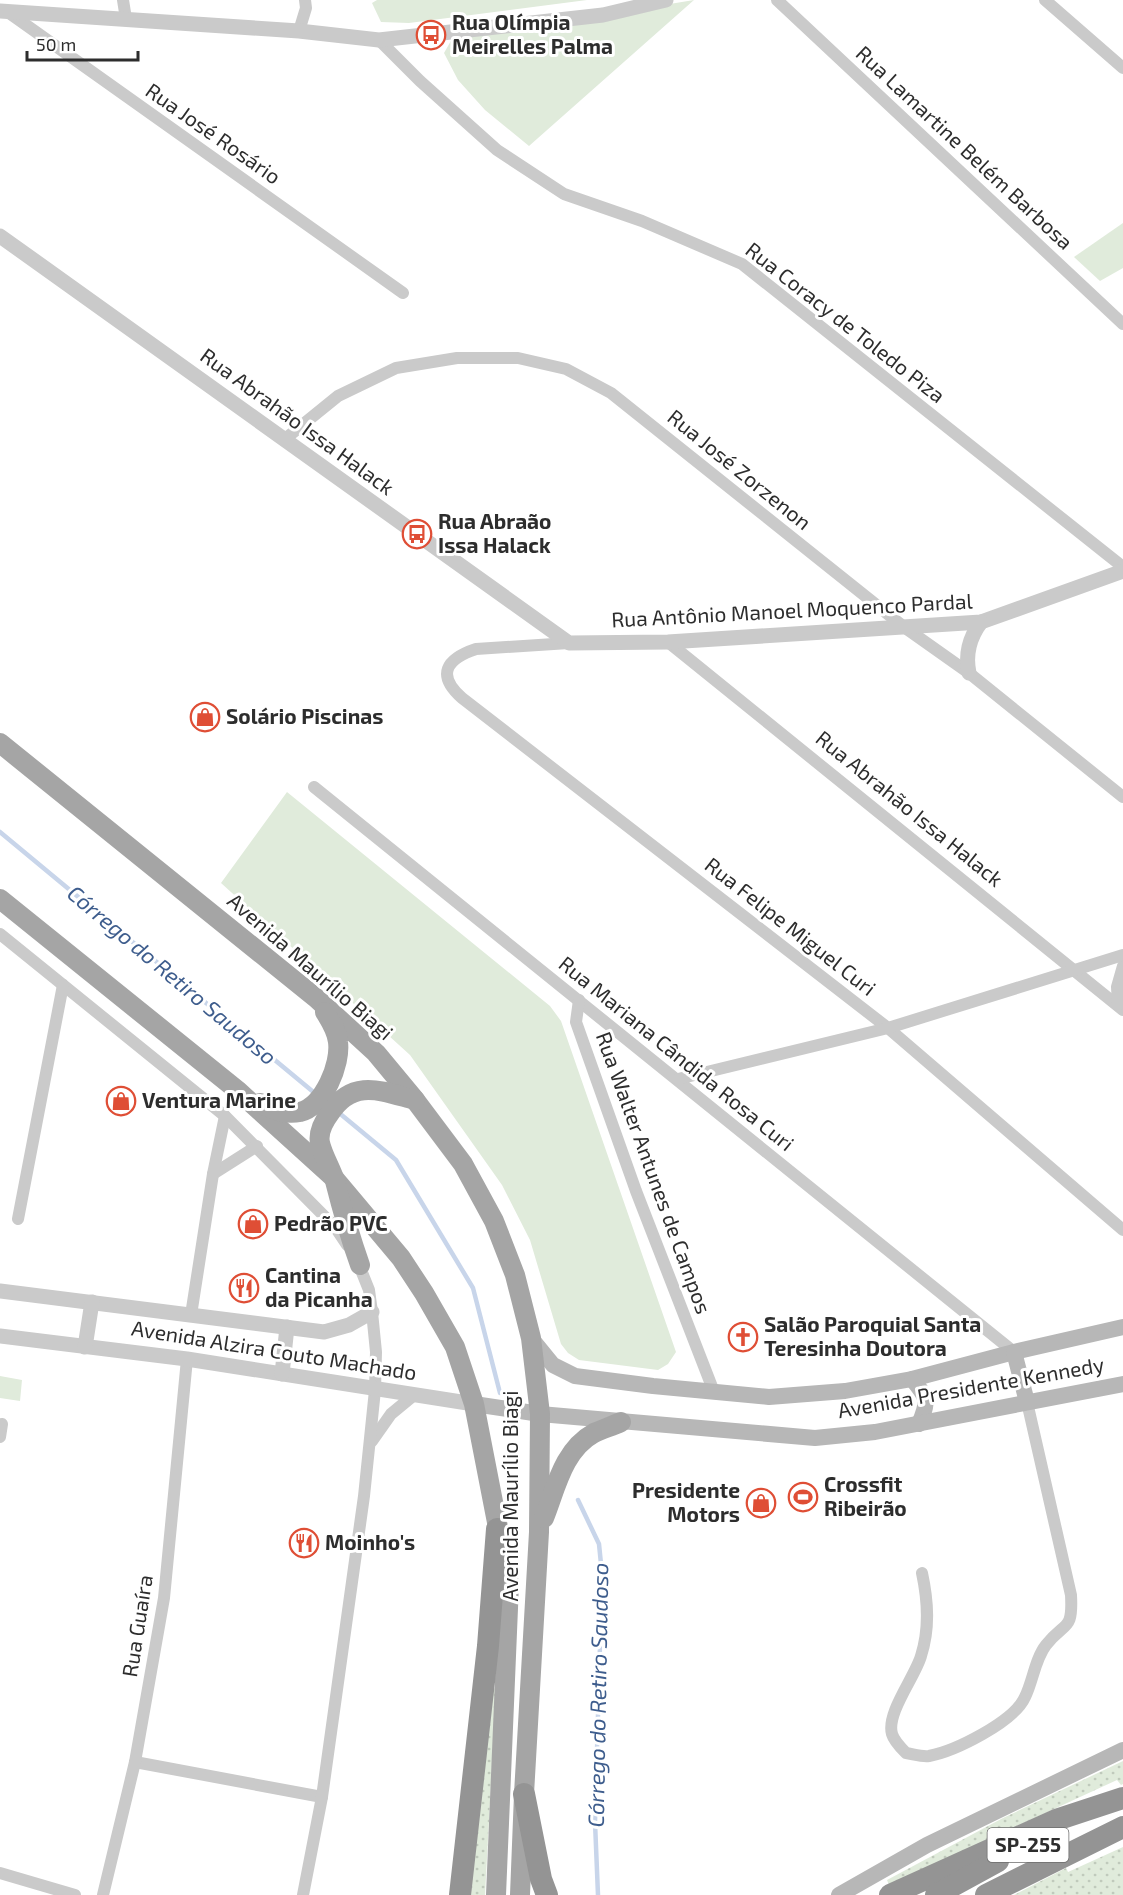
<svg xmlns="http://www.w3.org/2000/svg" width="1123" height="1895" font-family="'Exo 2',sans-serif">
  <style>
    .grass { fill: url(#grass-dots) }
    .park { fill: #e0ebdb }
    .lines { fill: none; stroke-linecap: round; stroke-linejoin: round }
    .stream { stroke: #c8d5ea; stroke-width: 4.5 }
    .minor { stroke: #cacaca; stroke-width: 12 }
    .tertiary { stroke: #cacaca; stroke-width: 15 }
    .secondary { stroke: #b7b7b7; stroke-width: 16 }
    .primary { stroke: #a5a5a5; stroke-width: 20 }
    .motorway { stroke: #949494; stroke-width: 22 }
    .labels { text-anchor: middle; stroke-width: 6; stroke-linejoin: round; paint-order: stroke }
    .shield { fill: #fff; stroke: #6c6c6c; stroke-width: 1.5 }
    .shield-label { font-size: 20px; font-weight: bold; fill: #2d2d2d }
    .poi-label { font-size: 21px; font-weight: bold; fill: #2d2d2d; stroke: #fff; text-anchor: start }
    .street-label { font-size: 21px; fill: #2d2d2d; stroke: #fff }
    .water-label { font-size: 22px; font-style: italic; fill: #3e5d8d; stroke: #fff }
  </style>
  <defs>
    <pattern id="grass-dots" width="8" height="8" patternUnits="userSpaceOnUse" patternTransform="scale(1.5)"><rect width="8" height="8" fill="#e0ebdb"/><path d="M2 2h.1M6 6h.1" fill="none" stroke="#c0cabc" stroke-width="1.8" stroke-linecap="round"/></pattern>
  </defs>
  <rect width="100%" height="100%" fill="#fff"/>
  <!-- grass -->
  <g class="grass">
    <polygon points="492,1686 496,1690 485,1895 465,1895"/>
    <polygon points="1123,1761 1123,1784 1121,1785 1117,1780 889,1885 887,1880 1003,1818"/>
    <polygon points="1123,1847 1123,1895 1014,1895 1066,1868 1068,1872"/>
  </g>
  <!-- park -->
  <g class="park">
    <polygon points="377,0 587,0 409,23 381,22 372,3"/>
    <polygon points="694,0 529,146 485,110 458,80 444,53 456,32 603,15"/>
    <polygon points="1123,223 1123,268 1100,281 1074,257"/>
    <polygon points="287,792 550,1006 561,1021 676,1352 668,1364 658,1370 579,1360 568,1353 561,1344 530,1240 502,1185 410,1055 221,883"/>
    <polygon points="0,1376 22,1380 20,1401 0,1398"/>
  </g>
  <g class="lines">
    <!-- stream -->
    <g class="stream">
      <polyline points="0,832 317,1095"/>
      <polyline points="338,1112 396,1160 473,1288 500,1393"/>
      <polyline points="578,1500 599,1544 602,1574 595,1822 598,1895"/>
    </g>
    <!-- minor -->
    <g class="minor">
      <polyline points="123,0 126,19"/>
      <polyline points="777,0 1123,324"/>
      <polyline points="1045,0 1123,68"/>
      <polyline points="5,10 403,293"/>
      <polyline points="299,31 306,8 305,0"/>
      <polyline points="379,40 420,81 497,150 564,194 642,221 742,264 1123,567"/>
      <polyline points="285,439 338,396 396,368 457,358 518,358 566,369 611,393 904,627 969,673 1123,797"/>
      <polyline points="668,642 1123,1010"/>
      <path d="M569 643 476 649C446 659 436 675 462 698L888 1028 1123 1230"/>
      <polyline points="314,787 1014,1352"/>
      <polyline points="0,934 225,1116 335,1227 347,1245"/>
      <polyline points="579,1000 576,1022 636,1191 714,1392"/>
      <polyline points="1118,1005 1117,987 1123,966"/>
      <polyline points="678,1079 888,1028 1123,955"/>
      <polyline points="213,1174 257,1146"/>
      <polyline points="18,1219 63,985"/>
      <polyline points="191,1315 213,1174 225,1116"/>
      <polyline points="0,1437 2,1424"/>
      <polyline points="372,1441 391,1414 414,1395"/>
      <path d="M922 1573C928 1601 930 1628 921 1656 915 1677 886 1713 892 1734 894 1741 901 1748 906 1753 913 1754 922 1757 929 1756 955 1751 1014 1722 1025 1697 1033 1681 1035 1659 1046 1645 1065 1621 1073 1632 1071 1595L1027 1402"/>
      <polyline points="135,1762 322,1797"/>
      <polyline points="0,1873 75,1895"/>
      <polyline points="103,1895 135,1762 164,1598 187,1359"/>
      <polyline points="303,1895 322,1797 364,1496 375,1390 376,1352 372,1312 369,1290 357,1260"/>
    </g>
    <!-- tertiary -->
    <g class="tertiary">
      <polyline points="0,11 299,31 379,40 603,15 666,0"/>
      <polyline points="0,236 569,643 668,642 981,622 1123,571"/>
      <path d="M969 673C965 654 969 638 981 622"/>
      <polyline points="0,1291 324,1332 349,1325 372,1312"/>
      <polyline points="0,1336 187,1359 474,1404"/>
      <polyline points="85,1347 92,1302"/>
      <polyline points="282,1374 287,1327"/>
    </g>
    <!-- secondary -->
    <g class="secondary">
      <polyline points="531,1338 553,1365 575,1376 653,1386 769,1397 845,1391 912,1379 1014,1352 1123,1327"/>
      <polyline points="1014,1352 1027,1402"/>
      <path d="M912 1379C928 1398 929 1401 919 1424"/>
      <polyline points="474,1404 540,1414 815,1438 875,1432 1123,1384"/>
      <polyline points="839,1895 927,1845 1123,1750"/>
    </g>
    <!-- primary -->
    <g class="primary">
      <polyline points="0,743 316,998 376,1053 415,1100 463,1164 494,1221 515,1275 531,1338 540,1414 539,1532 524,1794 520,1895"/>
      <polyline points="0,899 237,1090 333,1177 401,1258 424,1293 455,1347 474,1404 509,1584 496,1895"/>
      <path d="M260 1103C274 1110 285 1115 300 1112 324 1106 341 1064 338 1042 337 1031 331 1022 325 1012"/>
      <path d="M360 1265C350 1237 342 1209 335 1181 331 1168 323 1156 320 1143 318 1133 324 1121 330 1113 353 1078 381 1091 415 1100"/>
      <path d="M544 1518C556 1488 563 1450 594 1433 603 1429 612 1426 621 1422"/>
    </g>
    <!-- motorway -->
    <g class="motorway">
      <polyline points="524,1794 541,1879 547,1895"/>
      <polyline points="460,1895 488,1646 497,1529"/>
      <polyline points="890,1895 1056,1820 1123,1798"/>
      <polyline points="936,1895 998,1861"/>
      <polyline points="986,1895 1123,1827"/>
    </g>
  </g>
  <!-- icons -->
  <defs>
    <g id="bus-ring" transform="scale(1.5)"><circle r="9.5" fill="#fff" stroke="#df4e35" stroke-width="1.5"/><path d="M-5-6H5V4H4V6H2V4H-2V6H-4V4H-5ZM-3.5-4V0h7V-4ZM-3.5 1.2v1.5H-2V1.2ZM2 1.2v1.5H3.5V1.2Z" fill="#df4e35"/></g>
    <g id="shop-ring" transform="scale(1.5)"><circle r="9.5" fill="#fff" stroke="#df4e35" stroke-width="1.5"/><path d="M-5-2.5h2.3a2.7 3.5 0 0 1 5.4 0H5L5.5 6h-11ZM-1.5-2.5h3a1.5 2.3 0 0 0-3 0Z" fill="#df4e35"/></g>
    <g id="restaurant-ring" transform="scale(1.5)"><circle r="9.5" fill="#fff" stroke="#df4e35" stroke-width="1.5"/><path d="M-5-6h1v4h1v-4h1v4h1v-4h1v5L-1.5 .5V6h-2V.5L-5-1ZM5-6V6H3V1.5H1.5Q1.5-4 5-6Z" fill="#df4e35"/></g>
    <g id="church-ring" transform="scale(1.5)"><circle r="9.5" fill="#fff" stroke="#df4e35" stroke-width="1.5"/><path d="M-1.2-6h2.4v3.5h3.3v2.4h-3.3V6h-2.4V-.1h-3.3v-2.4h3.3Z" fill="#df4e35"/></g>
    <g id="stadium-ring" transform="scale(1.5)"><circle r="9.5" fill="#fff" stroke="#df4e35" stroke-width="1.5"/><path d="M0-5a6.5 5 0 1 0 0 10a6.5 5 0 1 0 0-10ZM-3.5-1.8h7v3.6h-7Z" fill="#df4e35"/></g>
  </defs>
  <g fill-rule="evenodd">
    <use href="#bus-ring" x="431" y="35"/>
    <use href="#bus-ring" x="417" y="534"/>
    <use href="#shop-ring" x="205" y="717"/>
    <use href="#shop-ring" x="121" y="1101"/>
    <use href="#shop-ring" x="253" y="1224"/>
    <use href="#restaurant-ring" x="244" y="1288"/>
    <use href="#church-ring" x="743" y="1337"/>
    <use href="#stadium-ring" x="803" y="1497"/>
    <use href="#shop-ring" x="761" y="1503"/>
    <use href="#restaurant-ring" x="304" y="1543"/>
  </g>
  <g class="labels">
    <!-- shield labels -->
    <rect class="shield" x="987.5" y="1828" width="81" height="34" rx="4.5"/>
    <g class="shield-label">
      <text x="1028" y="1852">SP-255</text>
    </g>
    <!-- poi labels -->
    <g class="poi-label">
      <text x="452" y="30">Rua Olímpia<tspan x="452" dy="24">Meirelles Palma</tspan></text>
      <text x="438" y="529">Rua Abraão<tspan x="438" dy="24">Issa Halack</tspan></text>
      <text x="226" y="724">Solário Piscinas</text>
      <text x="142" y="1108">Ventura Marine</text>
      <text x="274" y="1231">Pedrão PVC</text>
      <text x="265" y="1283">Cantina<tspan x="265" dy="24">da Picanha</tspan></text>
      <text x="764" y="1332">Salão Paroquial Santa<tspan x="764" dy="24">Teresinha Doutora</tspan></text>
      <text x="824" y="1492">Crossfit<tspan x="824" dy="24">Ribeirão</tspan></text>
      <text x="740" y="1498" text-anchor="end">Presidente<tspan x="740" dy="24">Motors</tspan></text>
      <text x="325" y="1550">Moinho's</text>
    </g>
    <!-- street labels -->
    <g class="street-label">
      <text transform="translate(213 134) rotate(35)" y="7">Rua José Rosário</text>
      <text transform="translate(964 148) rotate(43)" y="7">Rua Lamartine Belém Barbosa</text>
      <text transform="translate(845 323) rotate(38)" y="7">Rua Coracy de Toledo Piza</text>
      <text transform="translate(297 422) rotate(36)" y="7">Rua Abrahão Issa Halack</text>
      <text transform="translate(739 470) rotate(39)" y="7">Rua José Zorzenon</text>
      <text transform="translate(792 611) rotate(-3)" y="7">Rua Antônio Manoel Moquenco Pardal</text>
      <text transform="translate(909 809) rotate(39)" y="7">Rua Abrahão Issa Halack</text>
      <text transform="translate(790 927) rotate(38)" y="7">Rua Felipe Miguel Curi</text>
      <text transform="translate(310 967) rotate(41)" y="7">Avenida Maurílio Biagi</text>
      <text transform="translate(676 1054) rotate(39)" y="7">Rua Mariana Cândida Rosa Curi</text>
      <text transform="translate(653 1173) rotate(70)" y="7">Rua Walter Antunes de Campos</text>
      <text transform="translate(274 1351) rotate(9)" y="7">Avenida Alzira Couto Machado</text>
      <text transform="translate(971 1388) rotate(-10)" y="7">Avenida Presidente Kennedy</text>
      <text transform="translate(511 1496) rotate(-90)" y="7">Avenida Maurílio Biagi</text>
      <text transform="translate(138 1626) rotate(-81)" y="7">Rua Guaíra</text>
    </g>
    <!-- water labels -->
    <g class="water-label">
      <text transform="translate(172 975) rotate(40)" y="8">Córrego do Retiro Saudoso</text>
      <text transform="translate(598 1695) rotate(-89)" y="8">Córrego do Retiro Saudoso</text>
    </g>
  </g>
  <!-- scale -->
  <path d="M27 51v9h111v-9" fill="none" stroke="#2d2d2d" stroke-width="3"/>
  <text x="36" y="51" font-size="18" fill="#2d2d2d" stroke="#ffffff" stroke-width="4.5" paint-order="stroke">50 m</text>
</svg>
